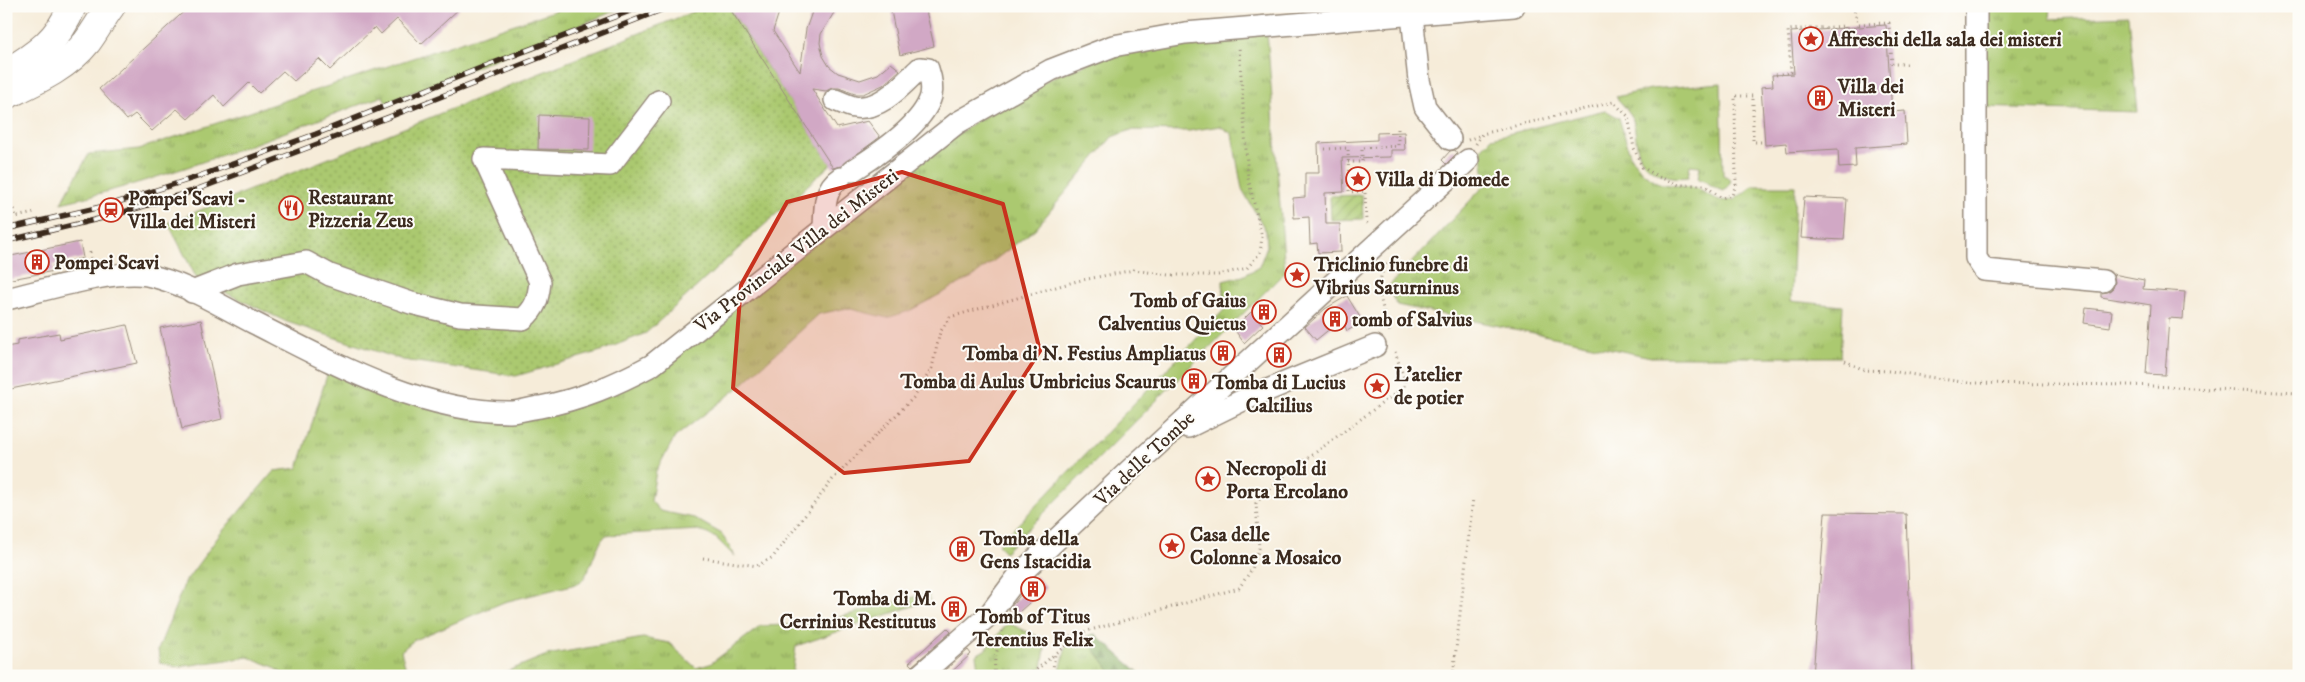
<svg xmlns="http://www.w3.org/2000/svg" width="2305" height="682" font-family="'IM FELL DW Pica',serif">
  <style>
    .grass { fill: url(#grass-tufts); stroke: #737a47 }
    .forest { fill: url(#forest-firs); stroke: #626c40 }
    .park { fill: url(#park-dots); stroke: #737a47 }
    .garden { fill: url(#garden-furrows); stroke: #737a47 }
    .building { fill: #d1a8c5 }
    .lines { fill: none; stroke-linecap: round; stroke-linejoin: round }
    .minor-casing { stroke: #988b7c; stroke-width: 24 }
    .highway-casing { stroke: #988b7c; stroke-width: 30 }
    .path { stroke: #988b7c; stroke-width: 3; stroke-dasharray: 1 4; stroke-linecap: butt }
    .minor { stroke: #fff; stroke-width: 21 }
    .highway { stroke: #fff; stroke-width: 28 }
    .rail-casing { stroke: #3b2a1e; stroke-width: 5.5 }
    .rail { stroke: #fdfcf7; stroke-width: 4; stroke-dasharray: 11; stroke-linecap: butt }
    .marked { fill: #c8321e; fill-opacity: 0.2; stroke: #c8321e; stroke-width: 4; stroke-linejoin: round }
    .labels { text-anchor: middle; stroke-width: 4; stroke-linejoin: round; paint-order: stroke }
    .poi-label { font-size: 20px; font-weight: bold; fill: #3b2a1e; stroke: #fdfcf7; text-anchor: start }
    .street-label { font-size: 20px; fill: #3b2a1e; stroke: #fdfcf7 }
  </style>
  <defs>
    <pattern id="grass-tufts" width="24" height="20" patternUnits="userSpaceOnUse" patternTransform="scale(1.25)"><rect width="24" height="20" fill="#abc970"/><path d="M3 7l-1-3M5 7V3M7 7l1-3M15 17l-1-3M17 17v-4M19 17l1-3" fill="none" stroke="#8ca35b"/></pattern>
    <pattern id="forest-firs" width="22" height="20" patternUnits="userSpaceOnUse" patternTransform="scale(1.25)"><rect width="22" height="20" fill="#88ad62"/><path d="M5 1l3.5 6h-7zM16 11l3.5 6h-7z" fill="#708d50"/></pattern>
    <pattern id="park-dots" width="8" height="8" patternUnits="userSpaceOnUse" patternTransform="scale(1.25)"><rect width="8" height="8" fill="#abc970"/><path d="M2 2h.1M6 6h.1" fill="none" stroke="#8ca35b" stroke-width="1.8" stroke-linecap="round"/></pattern>
    <pattern id="garden-furrows" width="10" height="10" patternUnits="userSpaceOnUse" patternTransform="scale(1.25)"><rect width="10" height="10" fill="#abc970"/><path d="M-1 1l2-2M0 10L10 0M9 11l2-2" fill="none" stroke="#8ca35b"/></pattern>
  </defs>
  <rect width="100%" height="100%" fill="#fdfcf7"/>
  <filter id="ink" filterUnits="userSpaceOnUse"><feTurbulence type="fractalNoise" baseFrequency=".02" numOctaves="2"/><feDisplacementMap in="SourceGraphic" scale="10" xChannelSelector="R" yChannelSelector="G"/><feConvolveMatrix kernelMatrix="1 2 1 2 8 2 1 2 1" color-interpolation-filters="sRGB"/></filter>
  <filter id="wash" filterUnits="userSpaceOnUse"><feTurbulence type="fractalNoise" baseFrequency=".0096" numOctaves="4" result="noise"/><feDisplacementMap in="SourceGraphic" scale="20" xChannelSelector="R" yChannelSelector="G"/><feGaussianBlur stdDeviation="1.12" result="paint"/><feColorMatrix in="noise" values="0 0 0 0 0 0 0 0 0 0 0 0 0 0 0 0 0 1.4 0 .05"/><feComposite in="paint" operator="in"/></filter>
  <g filter="url(#wash)">
    <rect width="100%" height="100%" fill="#f6ecd9"/>
    <!-- grass -->
    <g class="grass">
      <path d="M569 6H627L386 103 383 96C278 134 172 178 61 203L89 154 139 149Z"/>
      <polygon points="1976,6 2051,6 2050,19 2129,16 2138,112 1979,107"/>
      <path d="M1267 32 1285 272 1005 552 998 545 1224 310 1223 281 1243 276 1259 267 1267 246 1266 231 1242 189 1232 134 1220 126 1189 131 1131 130 1112 137 1035 229 974 276 909 311 887 318 847 308 819 314 738 388 675 437 656 471 651 501 660 511 694 518 722 534 735 557 716 538 699 530 606 535C593 548 593 569 580 583L504 602 414 640 401 651 406 670 418 676H286L272 666 248 657 177 667 160 663 158 650 185 582 221 533 274 471 298 468 328 372 454 416 630 386 973 123 1053 77 1110 55 1170 41Z"/>
      <path d="M1721 83 1723 175 1731 179 1729 186 1724 191C1714 189 1708 181 1698 179L1700 166 1690 165 1688 177C1668 180 1643 171 1638 150 1635 139 1636 125 1631 115 1627 109 1621 103 1616 97L1651 89Z"/>
      <polygon points="1605,110 1619,118 1631,158 1643,173 1661,184 1696,188 1719,201 1734,200 1753,186 1795,186 1791,301 1843,306 1840,357 1651,357 1397,305 1389,286 1486,184 1481,149 1492,138"/>
      <polygon points="928,593 930,600 796,646 792,676 462,676 503,673 547,655 643,638 669,643 696,668 710,664 761,626 814,624"/>
      <polygon points="1008,623 1046,640 1041,676 979,676 976,655 985,650"/>
      <polygon points="1085,637 1114,676 1059,676 1066,646"/>
    </g>
    <!-- forest -->
    <polygon class="forest" points="1095,634 1143,676 1114,676 1085,637"/>
    <!-- park -->
    <polygon class="park" points="707,6 728,6 831,164 646,333 601,351 516,376 403,360 287,322 197,279 168,223"/>
    <!-- garden -->
    <polygon class="garden" points="1362,195 1363,219 1331,220 1330,196"/>
    <g id="blocks">
      <!-- building -->
      <g class="building">
        <polygon points="190,6 462,6 421,44 397,19 381,34 375,27 330,70 319,59 294,81 283,71 259,93 249,83 224,107 214,95 188,119 177,109 152,131 135,114 127,120 99,89"/>
        <polygon points="747,6 781,6 773,31 800,72 806,29 814,6 838,6 821,34 820,43 823,56 829,66 838,73 860,80 878,74 891,63 900,70 883,85 863,94 855,94 839,88 832,88 826,91 812,89 837,128 868,121 880,137 841,166 833,168 732,12"/>
        <polygon points="890,6 925,6 934,46 900,55"/>
        <polygon points="1886,25 1892,112 1905,111 1907,144 1855,148 1856,167 1839,168 1838,149 1787,152 1786,143 1765,145 1761,87 1773,86 1772,75 1794,74 1791,32"/>
        <polygon points="539,115 590,117 589,150 538,149"/>
        <polygon points="1404,132 1405,150 1391,150 1391,157 1342,158 1344,192 1325,193 1326,224 1340,224 1341,252 1318,253 1317,243 1310,244 1309,217 1294,218 1293,198 1305,197 1305,173 1319,173 1318,143 1377,140 1377,133"/>
        <polygon points="1455,150 1457,153 1446,164 1442,160 1450,151"/>
        <polygon points="1804,197 1847,199 1844,240 1801,238"/>
        <polygon points="80,242 83,258 53,265 54,271 6,280 6,257"/>
        <polygon points="2113,274 2144,280 2143,289 2185,292 2183,319 2169,318 2165,375 2146,374 2151,305 2101,297 2101,293 2108,292 2113,288 2115,282"/>
        <polygon points="1347,296 1363,322 1347,331 1342,319 1316,340 1305,327 1325,309"/>
        <polygon points="2086,308 2112,311 2110,327 2084,323"/>
        <polygon points="1251,312 1263,325 1244,343 1234,329"/>
        <polygon points="201,320 222,419 182,429 160,328"/>
        <polygon points="127,325 137,363 6,390 6,347 17,345 17,340 59,333 60,339"/>
        <polygon points="1825,513 1906,514 1912,676 1813,676"/>
        <polygon points="1036,576 1046,588 1011,619 1009,609"/>
        <polygon points="947,628 951,632 912,666 909,663"/>
        <polygon points="968,650 971,654 947,676 938,676"/>
      </g>
    </g>
  </g>
  <g filter="url(#ink)">
    <use href="#blocks" fill-opacity="0" stroke="#988b7c" stroke-width="1"/>
    <g class="lines">
      <!-- minor casing -->
      <g class="minor-casing">
        <g id="minor">
          <polyline points="1411,6 1419,80 1425,107 1450,139"/>
          <polyline points="1976,6 1976,258 1984,270 2103,281"/>
          <path d="M835 100C841 102 848 106 854 107 881 111 903 84 920 68L928 69C931 78 933 87 931 96 923 125 876 156 852 171"/>
          <path d="M824 228C825 210 823 189 840 178"/>
          <path d="M192 292 238 274 306 262 330 275 411 303 460 315 523 319C536 308 538 299 540 282L484 159 610 165 659 101"/>
          <path d="M6 299C42 291 113 269 147 275 185 283 221 306 254 323 333 363 420 412 510 412 520 412 530 408 540 407 582 399 615 385 652 365L957 123 1051 70 1113 46 1185 33 1514 6"/>
          <polyline points="1188,427 1241,401 1375,346"/>
          <polyline points="919,676 989,615 1019,575 1131,469 1468,160"/>
        </g>
      </g>
      <!-- highway casing -->
      <g class="highway-casing">
        <g id="highway">
          <path d="M6 73C35 56 60 39 72 6"/>
          <path d="M6 95C35 81 66 68 87 42 96 30 102 18 111 6"/>
        </g>
      </g>
      <!-- path -->
      <g class="path">
        <polyline points="1853,6 1859,27"/>
        <polyline points="1859,24 1889,23 1892,64 1907,64"/>
        <polyline points="1831,32 1833,32 1833,27 1845,26 1845,32 1847,32"/>
        <polyline points="1776,75 1791,72 1788,30 1833,27"/>
        <polyline points="1468,140 1481,135"/>
        <polyline points="1476,144 1482,134 1613,102 1628,116 1634,148 1642,167 1659,177 1679,185 1704,185 1722,198 1732,195 1736,185 1735,96 1753,96 1753,142 1765,142"/>
        <polyline points="1325,149 1348,148 1349,192 1365,191 1366,222 1369,226"/>
        <polyline points="1348,162 1362,162 1362,148 1398,146 1398,129"/>
        <polyline points="6,208 14,207 16,217 34,213"/>
        <polyline points="90,252 91,259"/>
        <path d="M1387 263C1372 286 1384 309 1390 333"/>
        <polyline points="1845,361 1864,370 1890,371 1968,383 2130,385 2299,393"/>
        <polyline points="703,558 757,566 773,557 833,479 915,396 932,368 940,332 950,317 1077,281 1134,270 1169,275 1218,275 1247,268 1260,253 1262,237 1248,178 1239,46"/>
        <polyline points="994,676 995,659 1002,631"/>
        <polyline points="1029,676 1055,654"/>
        <polyline points="1052,676 1055,654 1066,646 1060,641 1066,637 1239,588 1252,569 1259,548 1256,503 1277,481 1404,387 1405,381 1394,349"/>
        <polyline points="1453,676 1473,498"/>
      </g>
      <!-- minor -->
      <use href="#minor" class="minor"/>
      <!-- highway -->
      <use href="#highway" class="highway"/>
      <!-- rail casing -->
      <g class="rail-casing">
        <g id="rail">
          <polyline points="6,229 109,205 194,178 316,134 483,67 643,6"/>
          <polyline points="6,241 111,216 190,192 389,117 671,6"/>
        </g>
      </g>
      <!-- rail -->
      <use href="#rail" class="rail"/>
    </g>
  </g>
  <!-- marked area -->
  <path class="marked" d="M902 172 1003 204 1040 351 969 461 844 473 733 388 741 285 787 202Z"/>
  <!-- icons -->
  <defs>
    <g id="sight-ring" transform="scale(1.25)"><circle r="9.5" fill="#fdfcf7" stroke="#c8321e" stroke-width="1.5"/><path d="M0-6L1.8-2.2L6-1.7L2.9 1.2L3.7 5.4L0 3.3L-3.7 5.4L-2.9 1.2L-6-1.7L-1.8-2.2Z" fill="#c8321e"/></g>
    <g id="building-ring" transform="scale(1.25)"><circle r="9.5" fill="#fdfcf7" stroke="#c8321e" stroke-width="1.5"/><path d="M-4-6H4V6H1V3H-1V6H-4ZM-2.5-4.3h1.7v1.8h-1.7ZM.8-4.3h1.7v1.8H.8ZM-2.5-1h1.7V.8h-1.7ZM.8-1h1.7V.8H.8Z" fill="#c8321e"/></g>
    <g id="restaurant-ring" transform="scale(1.25)"><circle r="9.5" fill="#fdfcf7" stroke="#c8321e" stroke-width="1.5"/><path d="M-5-6h1v4h1v-4h1v4h1v-4h1v5L-1.5 .5V6h-2V.5L-5-1ZM5-6V6H3V1.5H1.5Q1.5-4 5-6Z" fill="#c8321e"/></g>
    <g id="station-ring" transform="scale(1.25)"><circle r="9.5" fill="#fdfcf7" stroke="#c8321e" stroke-width="1.5"/><path d="M-3-6H3Q5-6 5-4V2Q5 4 3 4L4.5 6H3L1.5 4h-3L-3 6H-4.5L-3 4Q-5 4-5 2V-4Q-5-6-3-6ZM-3.5-4v3h7v-3ZM-3.5 1v1.5H-2V1ZM2 1v1.5H3.5V1Z" fill="#c8321e"/></g>
  </defs>
  <g fill-rule="evenodd">
    <use href="#sight-ring" x="1811" y="39"/>
    <use href="#building-ring" x="1820" y="98"/>
    <use href="#sight-ring" x="1358" y="179"/>
    <use href="#restaurant-ring" x="291" y="208"/>
    <use href="#station-ring" x="111" y="210"/>
    <use href="#building-ring" x="37" y="262"/>
    <use href="#sight-ring" x="1297" y="275"/>
    <use href="#building-ring" x="1264" y="312"/>
    <use href="#building-ring" x="1335" y="319"/>
    <use href="#building-ring" x="1223" y="353"/>
    <use href="#building-ring" x="1279" y="355"/>
    <use href="#building-ring" x="1194" y="381"/>
    <use href="#sight-ring" x="1377" y="386"/>
    <use href="#sight-ring" x="1208" y="479"/>
    <use href="#sight-ring" x="1172" y="546"/>
    <use href="#building-ring" x="962" y="549"/>
    <use href="#building-ring" x="1033" y="589"/>
    <use href="#building-ring" x="954" y="609"/>
  </g>
  <g class="labels">
    <!-- poi labels -->
    <g class="poi-label">
      <text x="1828" y="46">Affreschi della sala dei misteri</text>
      <text x="1838" y="93">Villa dei<tspan x="1838" dy="23">Misteri</tspan></text>
      <text x="1376" y="186">Villa di Diomede</text>
      <text x="308" y="204">Restaurant<tspan x="308" dy="23">Pizzeria Zeus</tspan></text>
      <text x="128" y="205">Pompei Scavi -<tspan x="128" dy="23">Villa dei Misteri</tspan></text>
      <text x="54" y="269">Pompei Scavi</text>
      <text x="1314" y="271">Triclinio funebre di<tspan x="1314" dy="23">Vibrius Saturninus</tspan></text>
      <text x="1246" y="307" text-anchor="end">Tomb of Gaius<tspan x="1246" dy="23">Calventius Quietus</tspan></text>
      <text x="1352" y="326">tomb of Salvius</text>
      <text x="1206" y="360" text-anchor="end">Tomba di N. Festius Ampliatus</text>
      <text x="1394" y="381">L’atelier<tspan x="1394" dy="23">de potier</tspan></text>
      <text x="1176" y="388" text-anchor="end">Tomba di Aulus Umbricius Scaurus</text>
      <text x="1279" y="389" text-anchor="middle">Tomba di Lucius<tspan x="1279" dy="23">Caltilius</tspan></text>
      <text x="1226" y="475">Necropoli di<tspan x="1226" dy="23">Porta Ercolano</tspan></text>
      <text x="1190" y="541">Casa delle<tspan x="1190" dy="23">Colonne a Mosaico</tspan></text>
      <text x="980" y="545">Tomba della<tspan x="980" dy="23">Gens Istacidia</tspan></text>
      <text x="936" y="605" text-anchor="end">Tomba di M.<tspan x="936" dy="23">Cerrinius Restitutus</tspan></text>
      <text x="1033" y="623" text-anchor="middle">Tomb of Titus<tspan x="1033" dy="23">Terentius Felix</tspan></text>
    </g>
    <!-- street labels -->
    <g class="street-label">
      <text transform="translate(796 250) rotate(-38)" y="7">Via Provinciale Villa dei Misteri</text>
      <text transform="translate(1144 458) rotate(-43)" y="7">Via delle Tombe</text>
    </g>
  </g>
  <!-- margin -->
  <rect width="2305" height="682" fill="none" stroke="#fdfcf7" stroke-width="25"/>
</svg>
